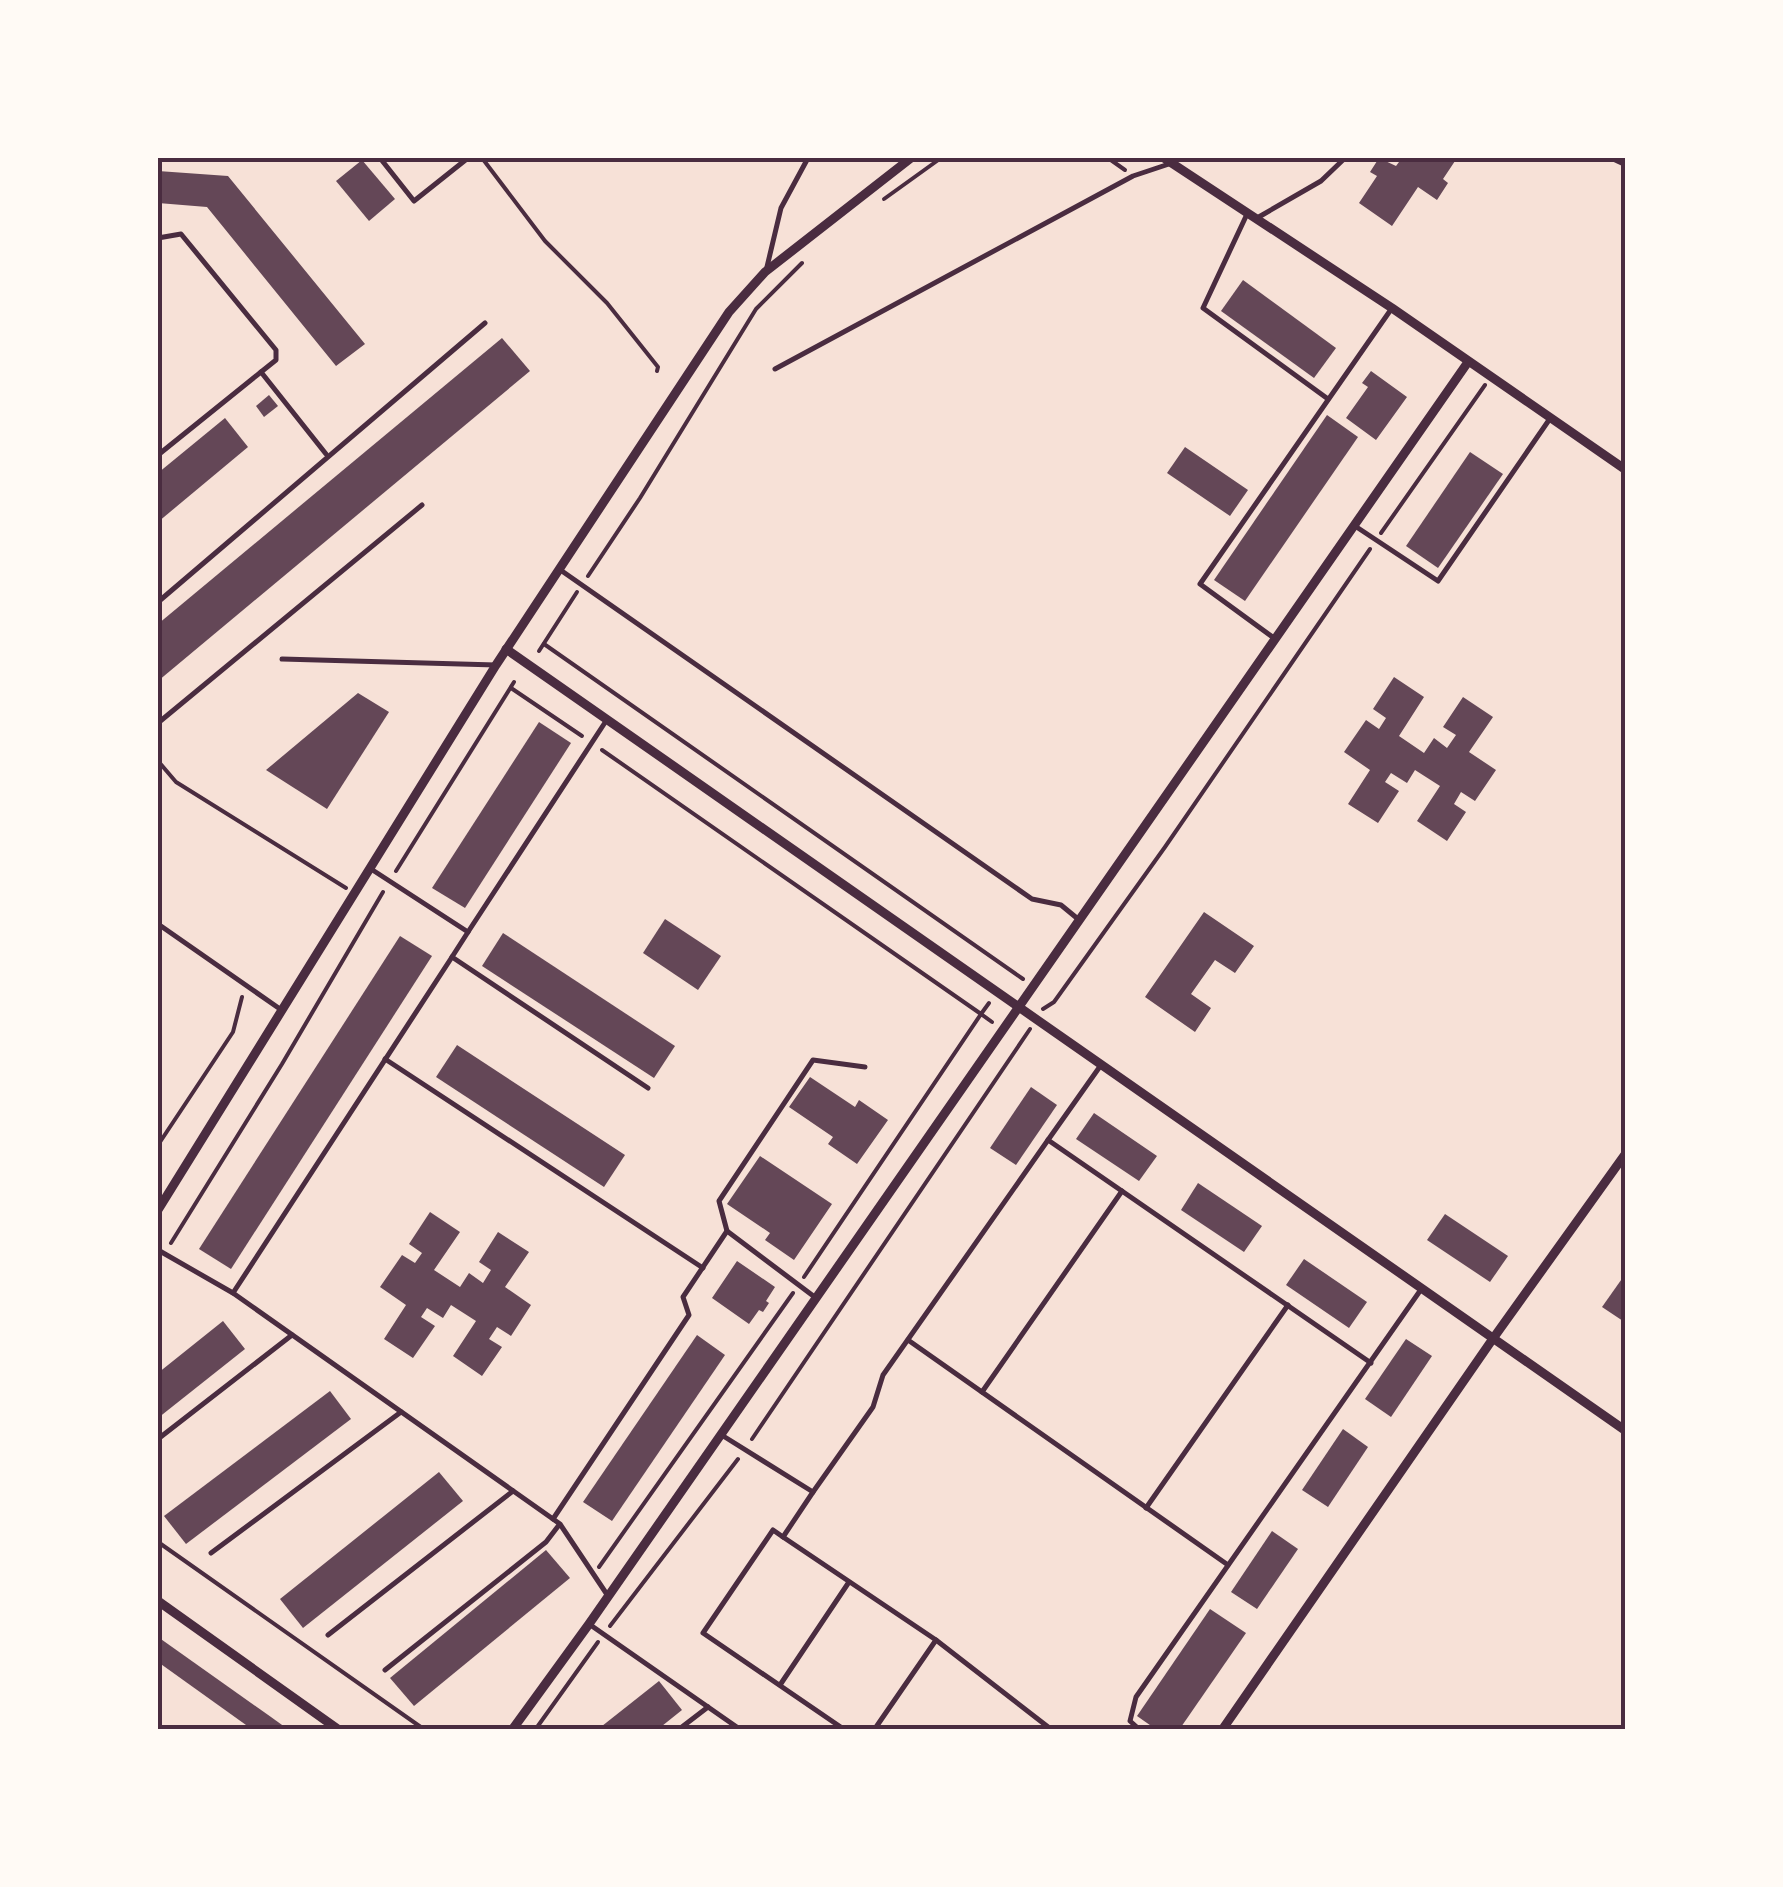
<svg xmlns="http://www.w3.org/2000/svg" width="1783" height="1887" font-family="Raleway,sans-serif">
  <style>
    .building { fill: #644757 }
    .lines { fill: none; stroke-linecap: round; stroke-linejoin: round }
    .path { stroke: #4a2c40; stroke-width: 4 }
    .service { stroke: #4a2c40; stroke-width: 5 }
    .minor { stroke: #4a2c40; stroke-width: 9 }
    .neatline { fill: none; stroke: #4a2c40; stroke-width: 4 }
  </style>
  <rect width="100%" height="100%" fill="#f7e1d7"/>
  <!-- building -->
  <g class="building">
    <polygon points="1379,158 1396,166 1402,158 1457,158 1443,179 1448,183 1437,200 1418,187 1392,226 1359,203 1377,176 1370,172"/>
    <polygon points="362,160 395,199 369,221 336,181"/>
    <polygon points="158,171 228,176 365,344 336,366 207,207 158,203"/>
    <polygon points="1243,280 1336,348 1314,378 1221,311"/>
    <polygon points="502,338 530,371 158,681 158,624"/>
    <polygon points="1371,371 1407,397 1376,440 1346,418 1368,387 1362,383"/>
    <polygon points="269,395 278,406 264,417 256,406"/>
    <polygon points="1327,415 1358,437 1245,601 1214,580"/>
    <polygon points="225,418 248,447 158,522 158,473"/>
    <polygon points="1185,447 1248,490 1230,516 1167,473"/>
    <polygon points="1470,452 1503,474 1438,568 1406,546"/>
    <polygon points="1394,677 1424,697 1399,736 1424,753 1434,738 1447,748 1456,735 1443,727 1463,697 1493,717 1469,752 1496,770 1475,801 1461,792 1454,804 1466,812 1447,841 1417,821 1440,786 1415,770 1407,783 1391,773 1385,782 1399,791 1378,823 1348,804 1370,770 1344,752 1366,720 1379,729 1386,718 1373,709"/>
    <polygon points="358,693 389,712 327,809 266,770"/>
    <polygon points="539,722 571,743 465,908 432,888"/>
    <polygon points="1204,912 1254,946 1235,973 1215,960 1191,994 1211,1008 1195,1032 1145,997"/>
    <polygon points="665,919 721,956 698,990 643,953"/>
    <polygon points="503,933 675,1046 654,1078 482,966"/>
    <polygon points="400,936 432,956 231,1269 199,1249"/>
    <polygon points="457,1045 625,1155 604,1187 436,1077"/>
    <polygon points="810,1077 855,1107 859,1100 888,1120 857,1164 828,1144 833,1137 789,1107"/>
    <polygon points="1031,1087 1057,1105 1016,1165 990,1148"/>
    <polygon points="1094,1113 1157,1156 1139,1181 1076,1139"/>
    <polygon points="760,1156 832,1204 794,1260 765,1240 770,1233 727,1204"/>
    <polygon points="1198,1183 1262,1226 1244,1252 1181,1210"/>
    <polygon points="430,1212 460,1232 434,1270 460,1287 469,1273 483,1283 491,1270 479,1262 498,1232 529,1252 505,1287 531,1305 511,1336 497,1327 489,1339 502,1347 482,1376 453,1356 476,1321 451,1305 443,1318 427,1308 421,1317 435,1326 413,1358 384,1339 406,1305 380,1287 402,1255 415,1263 422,1253 409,1244"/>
    <polygon points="1445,1214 1508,1256 1490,1282 1427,1240"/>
    <polygon points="1304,1259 1367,1302 1349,1328 1286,1285"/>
    <polygon points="737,1261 775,1287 766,1301 769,1303 763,1312 759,1310 749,1324 712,1298"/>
    <polygon points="1626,1273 1626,1323 1602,1307"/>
    <polygon points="223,1321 245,1349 158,1418 158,1373"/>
    <polygon points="697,1335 725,1355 612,1521 583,1502"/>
    <polygon points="1406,1339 1432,1356 1391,1417 1365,1399"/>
    <polygon points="330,1391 351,1419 186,1544 164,1516"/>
    <polygon points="1343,1429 1368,1447 1328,1507 1302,1490"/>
    <polygon points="439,1472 463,1501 303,1628 280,1599"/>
    <polygon points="1272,1531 1298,1549 1257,1609 1231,1592"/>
    <polygon points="546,1550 570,1578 414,1706 390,1678"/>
    <polygon points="1210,1609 1246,1633 1179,1730 1157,1730 1137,1716"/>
    <polygon points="158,1637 271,1717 289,1730 253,1730 158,1662"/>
    <polygon points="659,1681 682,1710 657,1730 597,1730"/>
  </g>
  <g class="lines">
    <!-- path -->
    <g class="path">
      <polyline points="482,158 545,241 607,303 658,367 657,371"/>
      <polyline points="1108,158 1125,170"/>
      <polyline points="884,199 941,158"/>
      <polyline points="1381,533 1485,385"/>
      <polyline points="588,576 640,498 756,309 802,263"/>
      <polyline points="544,644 1023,979"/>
      <polyline points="539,651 577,592"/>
      <polyline points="511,688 582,736"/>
      <polyline points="602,750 981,1014 989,1003"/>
      <polyline points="158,761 176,782 346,888"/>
      <polyline points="396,871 514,682"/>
      <polyline points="1043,1009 1054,1002 1165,847 1370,549"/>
      <polyline points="158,1145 233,1032 242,997"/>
      <polyline points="171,1243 282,1064 383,892"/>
      <polyline points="804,1277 981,1014 992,1022"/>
      <polyline points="752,1439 1030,1029"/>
      <polyline points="158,1542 425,1730"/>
      <polyline points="599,1567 793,1293"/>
      <polyline points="610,1626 738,1459"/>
      <polyline points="535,1730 598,1642"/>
    </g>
    <!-- service -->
    <g class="service">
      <polyline points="380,158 414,201 468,158"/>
      <polyline points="1611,158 1626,165"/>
      <polyline points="1248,212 1203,308 1328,399"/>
      <polyline points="1257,218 1321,181 1345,158"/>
      <polyline points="158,238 181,234 276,350 276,360 261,372 326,454"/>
      <polyline points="766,271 781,208 808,158"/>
      <polyline points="775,369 1133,176 1169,164"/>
      <polyline points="158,455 261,372"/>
      <polyline points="1355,526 1438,581 1549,420"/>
      <polyline points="559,569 1032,899 1061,905 1078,919"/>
      <polyline points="158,602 485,323"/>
      <polyline points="1274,638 1200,584 1392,308"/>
      <polyline points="282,659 496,665"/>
      <polyline points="158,723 422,505"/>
      <polyline points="371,869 468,932 452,957 648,1088"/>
      <polyline points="158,924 280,1009"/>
      <polyline points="468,932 606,721"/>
      <polyline points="385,1059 703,1268"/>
      <polyline points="1101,1065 1048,1140 1371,1363"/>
      <polyline points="727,1231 719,1201 813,1060 865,1067"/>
      <polyline points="158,1250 233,1293 553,1519"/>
      <polyline points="233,1293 452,957"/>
      <polyline points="908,1340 1228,1565"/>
      <polyline points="982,1392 1122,1191"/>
      <polyline points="720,1434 813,1492 783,1537 773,1530 703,1633 845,1730"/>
      <polyline points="158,1439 292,1335"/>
      <polyline points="813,1492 873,1407 883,1375 1048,1140"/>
      <polyline points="1146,1508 1288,1305"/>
      <polyline points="783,1537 936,1640 1052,1730"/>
      <polyline points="211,1553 401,1412"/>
      <polyline points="608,1596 560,1524 553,1519 689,1315 683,1297 727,1231 816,1298"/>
      <polyline points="589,1624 741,1730"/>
      <polyline points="328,1635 513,1491"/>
      <polyline points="385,1670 546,1542 559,1525"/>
      <polyline points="780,1685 849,1582"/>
      <polyline points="678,1730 708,1707"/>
      <polyline points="874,1730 936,1640"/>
      <polyline points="1140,1730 1130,1721 1136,1697 1422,1288"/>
    </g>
    <!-- minor -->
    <g class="minor">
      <polyline points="1164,158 1392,308 1626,470"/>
      <polyline points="506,649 1626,1431"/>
      <polyline points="158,1210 496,665 729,312 765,272 911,158"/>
      <polyline points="158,1601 339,1730"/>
      <polyline points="512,1730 589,1624 1468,362"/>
      <polyline points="1222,1730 1492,1340 1626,1153"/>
    </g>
  </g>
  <!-- border -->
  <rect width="1783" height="1887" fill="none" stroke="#fffaf5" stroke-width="320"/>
  <rect x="160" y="160" width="1463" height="1567" class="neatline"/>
</svg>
